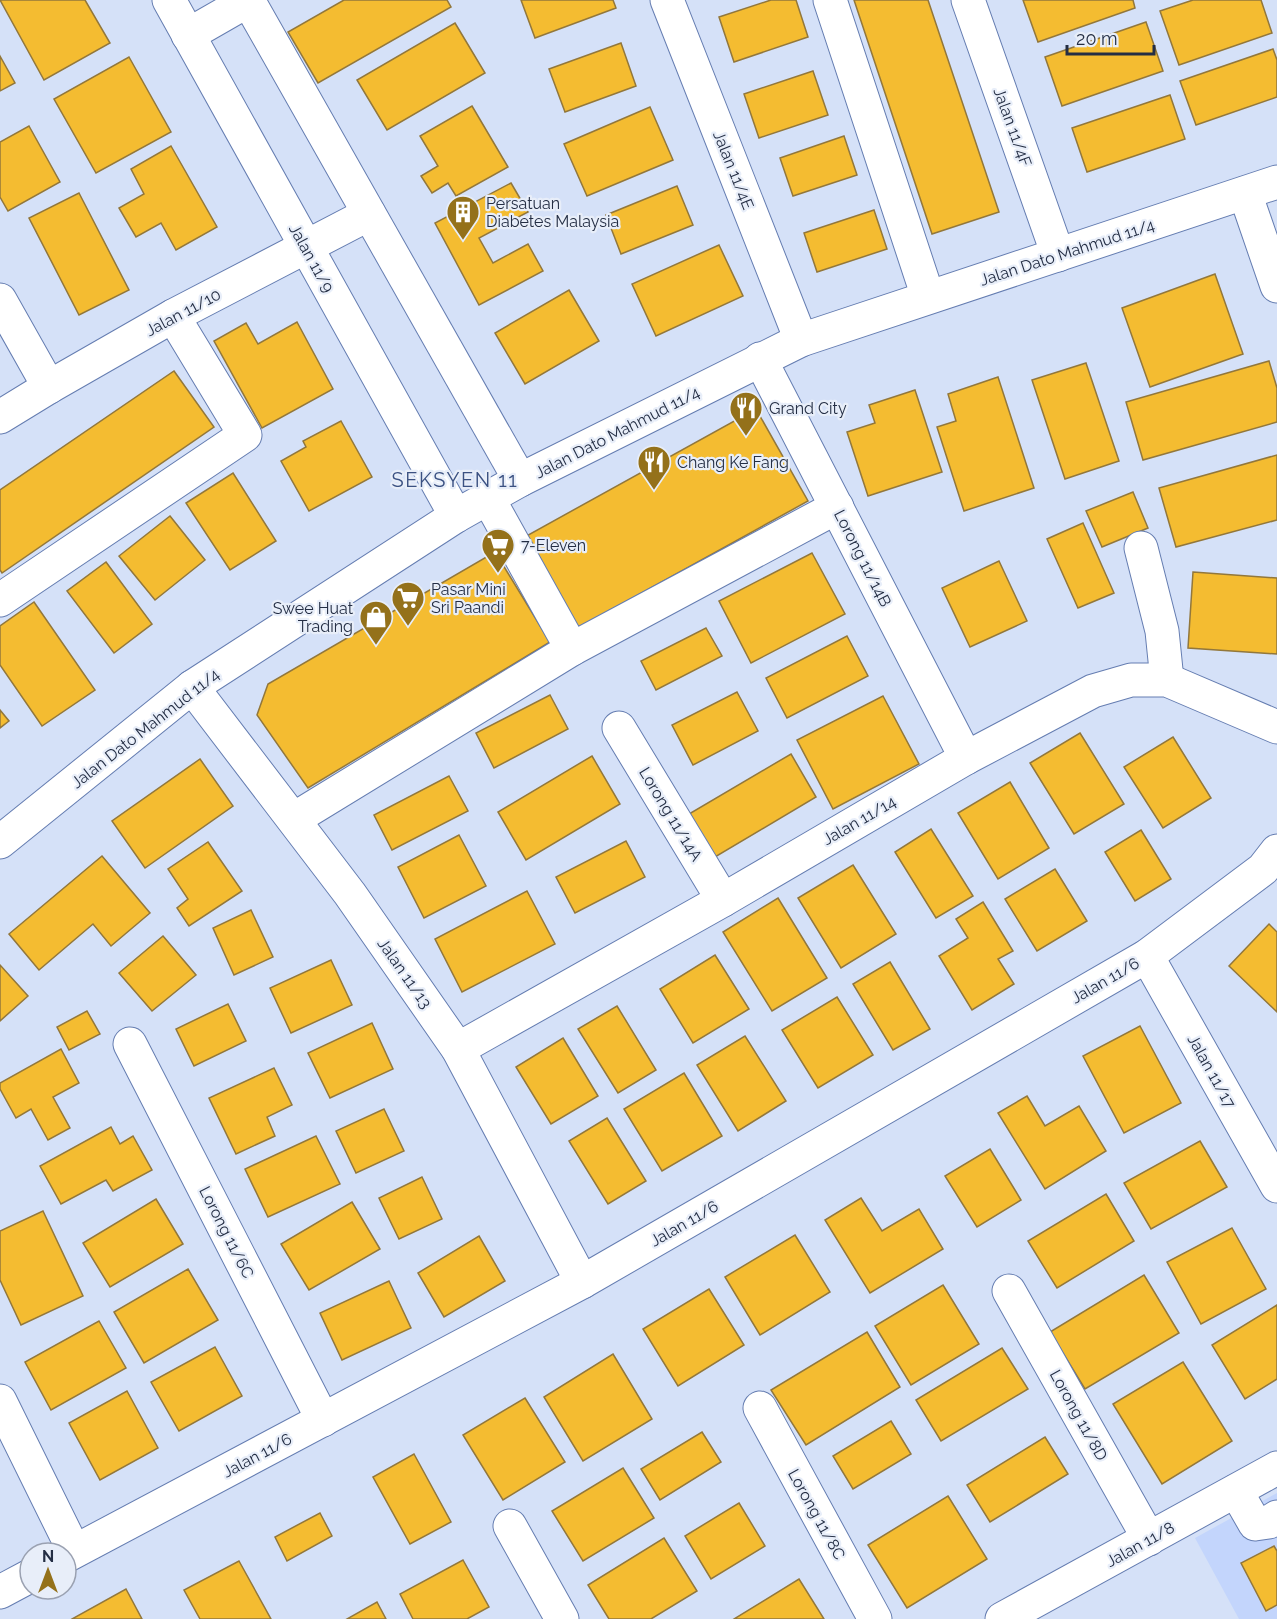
<svg xmlns="http://www.w3.org/2000/svg" width="1277" height="1619" font-family="Raleway,sans-serif">
  <style>
    .built { fill: #c3d5fc }
    .building { fill: #f4bc31; stroke: #92773b; stroke-width: 1.5 }
    .lines { fill: none; stroke-linecap: round; stroke-linejoin: round }
    .minor-casing { stroke: #657db1; stroke-width: 35 }
    .minor { stroke: #fff; stroke-width: 33 }
    .labels { text-anchor: middle; stroke-width: 4.5; stroke-linejoin: round; paint-order: stroke }
    .street-label { font-size: 16px; fill: #242e44; stroke: #e8eef9 }
    .poi-label { font-size: 16px; fill: #242e44; stroke: #e8eef9; text-anchor: start }
    .quarter-label { font-size: 20px; letter-spacing: 1.5px; fill: #3b5182; stroke: #e8eef9 }
  </style>
  <rect width="100%" height="100%" fill="#d5e1f8"/>
  <!-- built -->
  <polygon class="built" points="1277,1493 1277,1619 1239,1619 1195,1538"/>
  <!-- building -->
  <g class="building">
    <polygon points="0,0 85,0 110,43 44,80"/>
    <polygon points="344,0 447,0 451,7 318,83 288,32"/>
    <polygon points="521,0 613,0 616,8 535,38"/>
    <polygon points="771,0 796,0 808,37 734,62 719,17"/>
    <polygon points="854,0 928,0 999,212 932,234"/>
    <polygon points="1023,0 1133,0 1135,8 1038,42"/>
    <polygon points="1193,0 1261,0 1272,33 1179,65 1160,11"/>
    <polygon points="1146,22 1163,71 1062,106 1045,57"/>
    <polygon points="455,23 485,73 387,130 357,80"/>
    <polygon points="621,43 636,86 565,112 549,69"/>
    <polygon points="1273,49 1277,60 1277,97 1196,125 1180,81"/>
    <polygon points="0,56 15,83 0,91"/>
    <polygon points="129,57 171,132 96,173 54,99"/>
    <polygon points="813,71 828,115 759,138 744,94"/>
    <polygon points="1170,95 1185,139 1087,172 1072,128"/>
    <polygon points="472,106 508,167 456,196 448,183 432,193 421,176 438,166 420,136"/>
    <polygon points="650,107 673,160 587,196 564,144"/>
    <polygon points="29,126 60,182 8,211 0,197 0,142"/>
    <polygon points="844,136 857,175 793,196 780,158"/>
    <polygon points="171,146 217,227 176,250 161,223 136,237 119,208 144,194 131,169"/>
    <polygon points="511,183 528,212 479,238 493,263 528,244 543,271 479,305 435,223"/>
    <polygon points="677,186 693,225 621,254 606,215"/>
    <polygon points="79,193 129,290 79,315 29,218"/>
    <polygon points="874,210 887,249 817,272 804,233"/>
    <polygon points="719,245 743,296 656,336 632,284"/>
    <polygon points="1215,274 1243,354 1150,387 1122,308"/>
    <polygon points="569,290 599,341 525,384 495,333"/>
    <polygon points="297,322 333,389 262,428 214,341 246,323 258,344"/>
    <polygon points="1269,361 1277,388 1277,422 1143,460 1126,402"/>
    <polygon points="1086,363 1119,461 1065,479 1032,380"/>
    <polygon points="174,371 214,427 2,573 0,570 0,490"/>
    <polygon points="998,377 1034,488 964,511 937,427 956,421 948,394"/>
    <polygon points="915,390 942,472 868,496 847,432 875,423 869,405"/>
    <polygon points="756,409 808,501 573,631 521,539"/>
    <polygon points="341,421 372,477 309,511 281,461 306,447 303,441"/>
    <polygon points="1277,455 1277,520 1176,547 1159,488"/>
    <polygon points="233,473 276,541 230,570 186,503"/>
    <polygon points="1133,492 1148,528 1102,547 1086,511"/>
    <polygon points="170,516 205,560 155,600 119,556"/>
    <polygon points="1083,523 1114,593 1078,608 1047,539"/>
    <polygon points="495,552 550,642 308,788 257,715 268,684"/>
    <polygon points="812,553 845,614 751,663 719,601"/>
    <polygon points="999,561 1027,621 970,647 942,588"/>
    <polygon points="106,562 152,624 114,653 67,591"/>
    <polygon points="1193,572 1277,578 1277,654 1188,648"/>
    <polygon points="34,602 95,690 42,726 0,665 0,626"/>
    <polygon points="706,628 722,656 656,690 641,661"/>
    <polygon points="847,636 868,676 787,718 766,678"/>
    <polygon points="737,692 758,731 693,765 672,725"/>
    <polygon points="550,695 568,729 494,768 476,733"/>
    <polygon points="883,696 919,764 833,809 797,740"/>
    <polygon points="0,710 9,721 0,728"/>
    <polygon points="1080,733 1124,804 1074,834 1030,763"/>
    <polygon points="1173,737 1211,798 1163,828 1124,767"/>
    <polygon points="791,754 816,797 715,857 689,814"/>
    <polygon points="592,756 620,804 526,860 498,812"/>
    <polygon points="200,759 233,806 145,868 112,821"/>
    <polygon points="449,776 468,811 392,850 374,815"/>
    <polygon points="1010,782 1049,848 998,879 958,813"/>
    <polygon points="931,829 973,896 936,918 895,852"/>
    <polygon points="1141,830 1171,879 1135,901 1105,852"/>
    <polygon points="459,835 486,886 424,918 398,867"/>
    <polygon points="626,841 645,877 575,913 556,877"/>
    <polygon points="208,842 242,891 189,926 177,908 188,899 168,869"/>
    <polygon points="102,856 150,913 111,946 93,924 39,970 9,934"/>
    <polygon points="853,865 896,934 841,968 798,898"/>
    <polygon points="1055,869 1087,921 1037,951 1005,899"/>
    <polygon points="527,891 555,944 462,992 435,939"/>
    <polygon points="778,898 827,978 772,1011 723,932"/>
    <polygon points="983,902 1013,951 998,959 1014,984 972,1010 939,956 968,938 956,919"/>
    <polygon points="251,910 273,957 234,975 213,928"/>
    <polygon points="1269,924 1277,932 1277,1012 1229,966"/>
    <polygon points="163,936 196,975 152,1011 119,973"/>
    <polygon points="715,955 749,1009 693,1043 660,989"/>
    <polygon points="331,960 352,1005 291,1033 270,988"/>
    <polygon points="890,962 930,1029 893,1050 853,984"/>
    <polygon points="0,965 28,996 0,1021"/>
    <polygon points="837,997 873,1055 818,1088 782,1030"/>
    <polygon points="228,1004 246,1041 194,1066 176,1029"/>
    <polygon points="617,1006 656,1070 618,1093 578,1029"/>
    <polygon points="87,1011 100,1034 69,1050 57,1027"/>
    <polygon points="372,1023 393,1069 330,1098 308,1053"/>
    <polygon points="1140,1026 1181,1103 1124,1133 1083,1056"/>
    <polygon points="745,1036 786,1101 738,1131 697,1065"/>
    <polygon points="563,1038 598,1096 551,1124 516,1067"/>
    <polygon points="61,1049 79,1083 53,1097 70,1128 48,1140 31,1109 16,1118 0,1089 0,1083"/>
    <polygon points="274,1068 292,1105 267,1117 275,1136 236,1154 209,1098"/>
    <polygon points="684,1073 722,1136 662,1171 624,1109"/>
    <polygon points="1027,1096 1045,1126 1079,1106 1106,1151 1045,1189 998,1113"/>
    <polygon points="384,1109 404,1151 356,1173 336,1131"/>
    <polygon points="607,1118 646,1181 608,1204 569,1141"/>
    <polygon points="111,1127 120,1144 133,1136 152,1170 113,1191 106,1180 61,1204 40,1166"/>
    <polygon points="316,1136 340,1184 268,1217 245,1169"/>
    <polygon points="1200,1141 1227,1187 1151,1229 1124,1183"/>
    <polygon points="990,1149 1021,1200 977,1227 945,1176"/>
    <polygon points="422,1177 442,1219 399,1239 379,1198"/>
    <polygon points="1106,1194 1134,1241 1057,1288 1028,1241"/>
    <polygon points="861,1198 882,1231 919,1209 943,1249 870,1293 825,1220"/>
    <polygon points="156,1199 183,1244 110,1287 83,1243"/>
    <polygon points="352,1202 380,1249 309,1290 281,1244"/>
    <polygon points="43,1211 83,1296 21,1325 0,1280 0,1231"/>
    <polygon points="1232,1228 1266,1289 1201,1324 1167,1262"/>
    <polygon points="795,1235 830,1292 760,1335 725,1277"/>
    <polygon points="479,1236 505,1281 444,1317 418,1273"/>
    <polygon points="188,1269 218,1320 144,1363 114,1312"/>
    <polygon points="1144,1275 1179,1333 1085,1389 1050,1332"/>
    <polygon points="389,1281 411,1328 342,1360 320,1313"/>
    <polygon points="943,1285 979,1344 911,1385 875,1326"/>
    <polygon points="709,1289 744,1345 678,1386 643,1329"/>
    <polygon points="1277,1305 1277,1379 1245,1399 1212,1345"/>
    <polygon points="99,1321 126,1368 51,1410 25,1362"/>
    <polygon points="867,1332 900,1387 806,1445 771,1390"/>
    <polygon points="215,1347 242,1396 179,1431 151,1382"/>
    <polygon points="1002,1348 1028,1389 941,1441 916,1400"/>
    <polygon points="613,1354 652,1419 583,1461 544,1397"/>
    <polygon points="1183,1362 1232,1441 1162,1484 1113,1404"/>
    <polygon points="127,1391 158,1448 100,1480 69,1423"/>
    <polygon points="525,1398 565,1462 503,1500 463,1435"/>
    <polygon points="891,1421 911,1454 853,1489 833,1456"/>
    <polygon points="702,1432 721,1462 660,1500 641,1469"/>
    <polygon points="1045,1437 1068,1474 990,1522 967,1485"/>
    <polygon points="414,1454 451,1522 410,1544 373,1477"/>
    <polygon points="623,1468 654,1518 583,1561 552,1511"/>
    <polygon points="948,1496 987,1559 907,1608 868,1545"/>
    <polygon points="739,1503 765,1546 711,1579 685,1536"/>
    <polygon points="320,1513 332,1536 287,1561 275,1537"/>
    <polygon points="664,1538 697,1591 651,1619 609,1619 588,1585"/>
    <polygon points="1274,1546 1277,1551 1277,1605 1266,1611 1241,1563"/>
    <polygon points="463,1560 489,1607 467,1619 413,1619 400,1594"/>
    <polygon points="239,1561 271,1619 200,1619 184,1590"/>
    <polygon points="799,1579 824,1619 734,1619"/>
    <polygon points="126,1589 142,1619 72,1619"/>
    <polygon points="377,1602 386,1619 347,1619"/>
  </g>
  <g class="lines">
    <!-- minor casing -->
    <g class="minor-casing">
      <g id="minor">
        <polyline points="169,0 456,516"/>
        <polyline points="248,0 520,480"/>
        <polyline points="667,0 801,340"/>
        <polyline points="830,0 928,297"/>
        <polyline points="968,0 1058,255"/>
        <polyline points="188,35 249,0"/>
        <polyline points="1245,193 1277,286"/>
        <polyline points="0,300 49,387"/>
        <polyline points="760,359 966,758"/>
        <polyline points="0,417 49,387 173,316 369,214"/>
        <polyline points="488,498 572,649"/>
        <polyline points="1141,548 1162,631 1167,680"/>
        <polyline points="0,600 245,435 173,316"/>
        <polyline points="192,687 350,894 458,1049 582,1282"/>
        <polyline points="619,728 723,900"/>
        <polyline points="294,819 572,649 837,507"/>
        <polyline points="0,842 192,687 456,516 520,480 801,340 1277,182"/>
        <polyline points="1147,956 1277,1186"/>
        <polyline points="130,1044 323,1420"/>
        <polyline points="458,1049 723,900 966,758 1093,691 1131,680 1167,680 1277,727"/>
        <polyline points="1009,1291 1149,1539"/>
        <polyline points="0,1401 74,1551"/>
        <polyline points="760,1408 875,1619"/>
        <polyline points="1236,1491 1255,1524 1269,1522 1277,1517"/>
        <polyline points="510,1526 562,1619"/>
        <polyline points="66,1556 582,1282 1147,956 1263,869 1277,851"/>
        <polyline points="0,1592 30,1576"/>
        <polyline points="1002,1619 1277,1468"/>
      </g>
    </g>
    <!-- minor -->
    <use href="#minor" class="minor"/>
  </g>
  <!-- icons -->
  <defs>
    <g id="building-pin" transform="scale(1.725)"><path d="M0 17L-7.5 6A9.5 9.5 0 1 1 7.5 6Z" fill="#94711a" stroke="#e8eef9"/><path d="M-4-6H4V6H1V3H-1V6H-4ZM-2.5-4.3h1.7v1.8h-1.7ZM.8-4.3h1.7v1.8H.8ZM-2.5-1h1.7V.8h-1.7ZM.8-1h1.7V.8H.8Z" fill="#fff"/></g>
    <g id="restaurant-pin" transform="scale(1.725)"><path d="M0 17L-7.5 6A9.5 9.5 0 1 1 7.5 6Z" fill="#94711a" stroke="#e8eef9"/><path d="M-5-6h1v4h1v-4h1v4h1v-4h1v5L-1.5 .5V6h-2V.5L-5-1ZM5-6V6H3V1.5H1.5Q1.5-4 5-6Z" fill="#fff"/></g>
    <g id="supermarket-pin" transform="scale(1.725)"><path d="M0 17L-7.5 6A9.5 9.5 0 1 1 7.5 6Z" fill="#94711a" stroke="#e8eef9"/><path d="M-6-5.5h2.5l.6 2H6L4.5 2H-2.5L-4.4-4H-6ZM-1.5 3.2a1.3 1.3 0 1 0 .1 0ZM3 3.2a1.3 1.3 0 1 0 .1 0Z" fill="#fff"/></g>
    <g id="shop-pin" transform="scale(1.725)"><path d="M0 17L-7.5 6A9.5 9.5 0 1 1 7.5 6Z" fill="#94711a" stroke="#e8eef9"/><path d="M-5-2.5h2.3a2.7 3.5 0 0 1 5.4 0H5L5.5 6h-11ZM-1.5-2.5h3a1.5 2.3 0 0 0-3 0Z" fill="#fff"/></g>
  </defs>
  <g fill-rule="evenodd">
    <use href="#building-pin" x="463" y="212"/>
    <use href="#restaurant-pin" x="746" y="408"/>
    <use href="#restaurant-pin" x="654" y="462"/>
    <use href="#supermarket-pin" x="498" y="545"/>
    <use href="#supermarket-pin" x="408" y="598"/>
    <use href="#shop-pin" x="376" y="617"/>
  </g>
  <g class="labels">
    <!-- street labels -->
    <g class="street-label">
      <text transform="translate(1013 127) rotate(70)" y="6">Jalan 11/4F</text>
      <text transform="translate(734 170) rotate(68)" y="6">Jalan 11/4E</text>
      <text transform="translate(1067 252) rotate(-18)" y="6">Jalan Dato Mahmud 11/4</text>
      <text transform="translate(312 258) rotate(61)" y="6">Jalan 11/9</text>
      <text transform="translate(183 312) rotate(-28)" y="6">Jalan 11/10</text>
      <text transform="translate(617 432) rotate(-27)" y="6">Jalan Dato Mahmud 11/4</text>
      <text transform="translate(863 558) rotate(63)" y="6">Lorong 11/14B</text>
      <text transform="translate(145 728) rotate(-38)" y="6">Jalan Dato Mahmud 11/4</text>
      <text transform="translate(671 814) rotate(59)" y="6">Lorong 11/14A</text>
      <text transform="translate(859 820) rotate(-30)" y="6">Jalan 11/14</text>
      <text transform="translate(405 973) rotate(55)" y="6">Jalan 11/13</text>
      <text transform="translate(1105 980) rotate(-30)" y="6">Jalan 11/6</text>
      <text transform="translate(1212 1071) rotate(61)" y="6">Jalan 11/17</text>
      <text transform="translate(684 1223) rotate(-30)" y="6">Jalan 11/6</text>
      <text transform="translate(227 1232) rotate(63)" y="6">Lorong 11/6C</text>
      <text transform="translate(1079 1415) rotate(61)" y="6">Lorong 11/8D</text>
      <text transform="translate(257 1455) rotate(-28)" y="6">Jalan 11/6</text>
      <text transform="translate(817 1514) rotate(61)" y="6">Lorong 11/8C</text>
      <text transform="translate(1140 1544) rotate(-29)" y="6">Jalan 11/8</text>
    </g>
    <!-- poi labels -->
    <g class="poi-label">
      <text x="486" y="209">Persatuan<tspan x="486" dy="18">Diabetes Malaysia</tspan></text>
      <text x="769" y="414">Grand City</text>
      <text x="677" y="468">Chang Ke Fang</text>
      <text x="521" y="551">7-Eleven</text>
      <text x="431" y="595">Pasar Mini<tspan x="431" dy="18">Sri Paandi</tspan></text>
      <text x="353" y="614" text-anchor="end">Swee Huat<tspan x="353" dy="18">Trading</tspan></text>
    </g>
    <!-- quarter labels -->
    <g class="quarter-label">
      <text x="455" y="487">SEKSYEN 11</text>
    </g>
  </g>
  <!-- north arrow -->
  <g transform="translate(48 1571)"><circle r="28" fill="#e8eef9" stroke="#9aa1b1" stroke-width="1.5"/>
  <path d="M0-4.5L10 22L0 15L-10 22Z" fill="#94711a"/>
  <text y="-9" font-size="16" font-weight="bold" text-anchor="middle" fill="#242e44">N</text>
  </g>
  <!-- scale -->
  <path d="M1067 45v9h87v-9" fill="none" stroke="#242e44" stroke-width="3"/>
  <text x="1076" y="45" font-size="18" fill="#242e44" stroke="#e8eef9" stroke-width="4.5" paint-order="stroke">20 m</text>
</svg>
